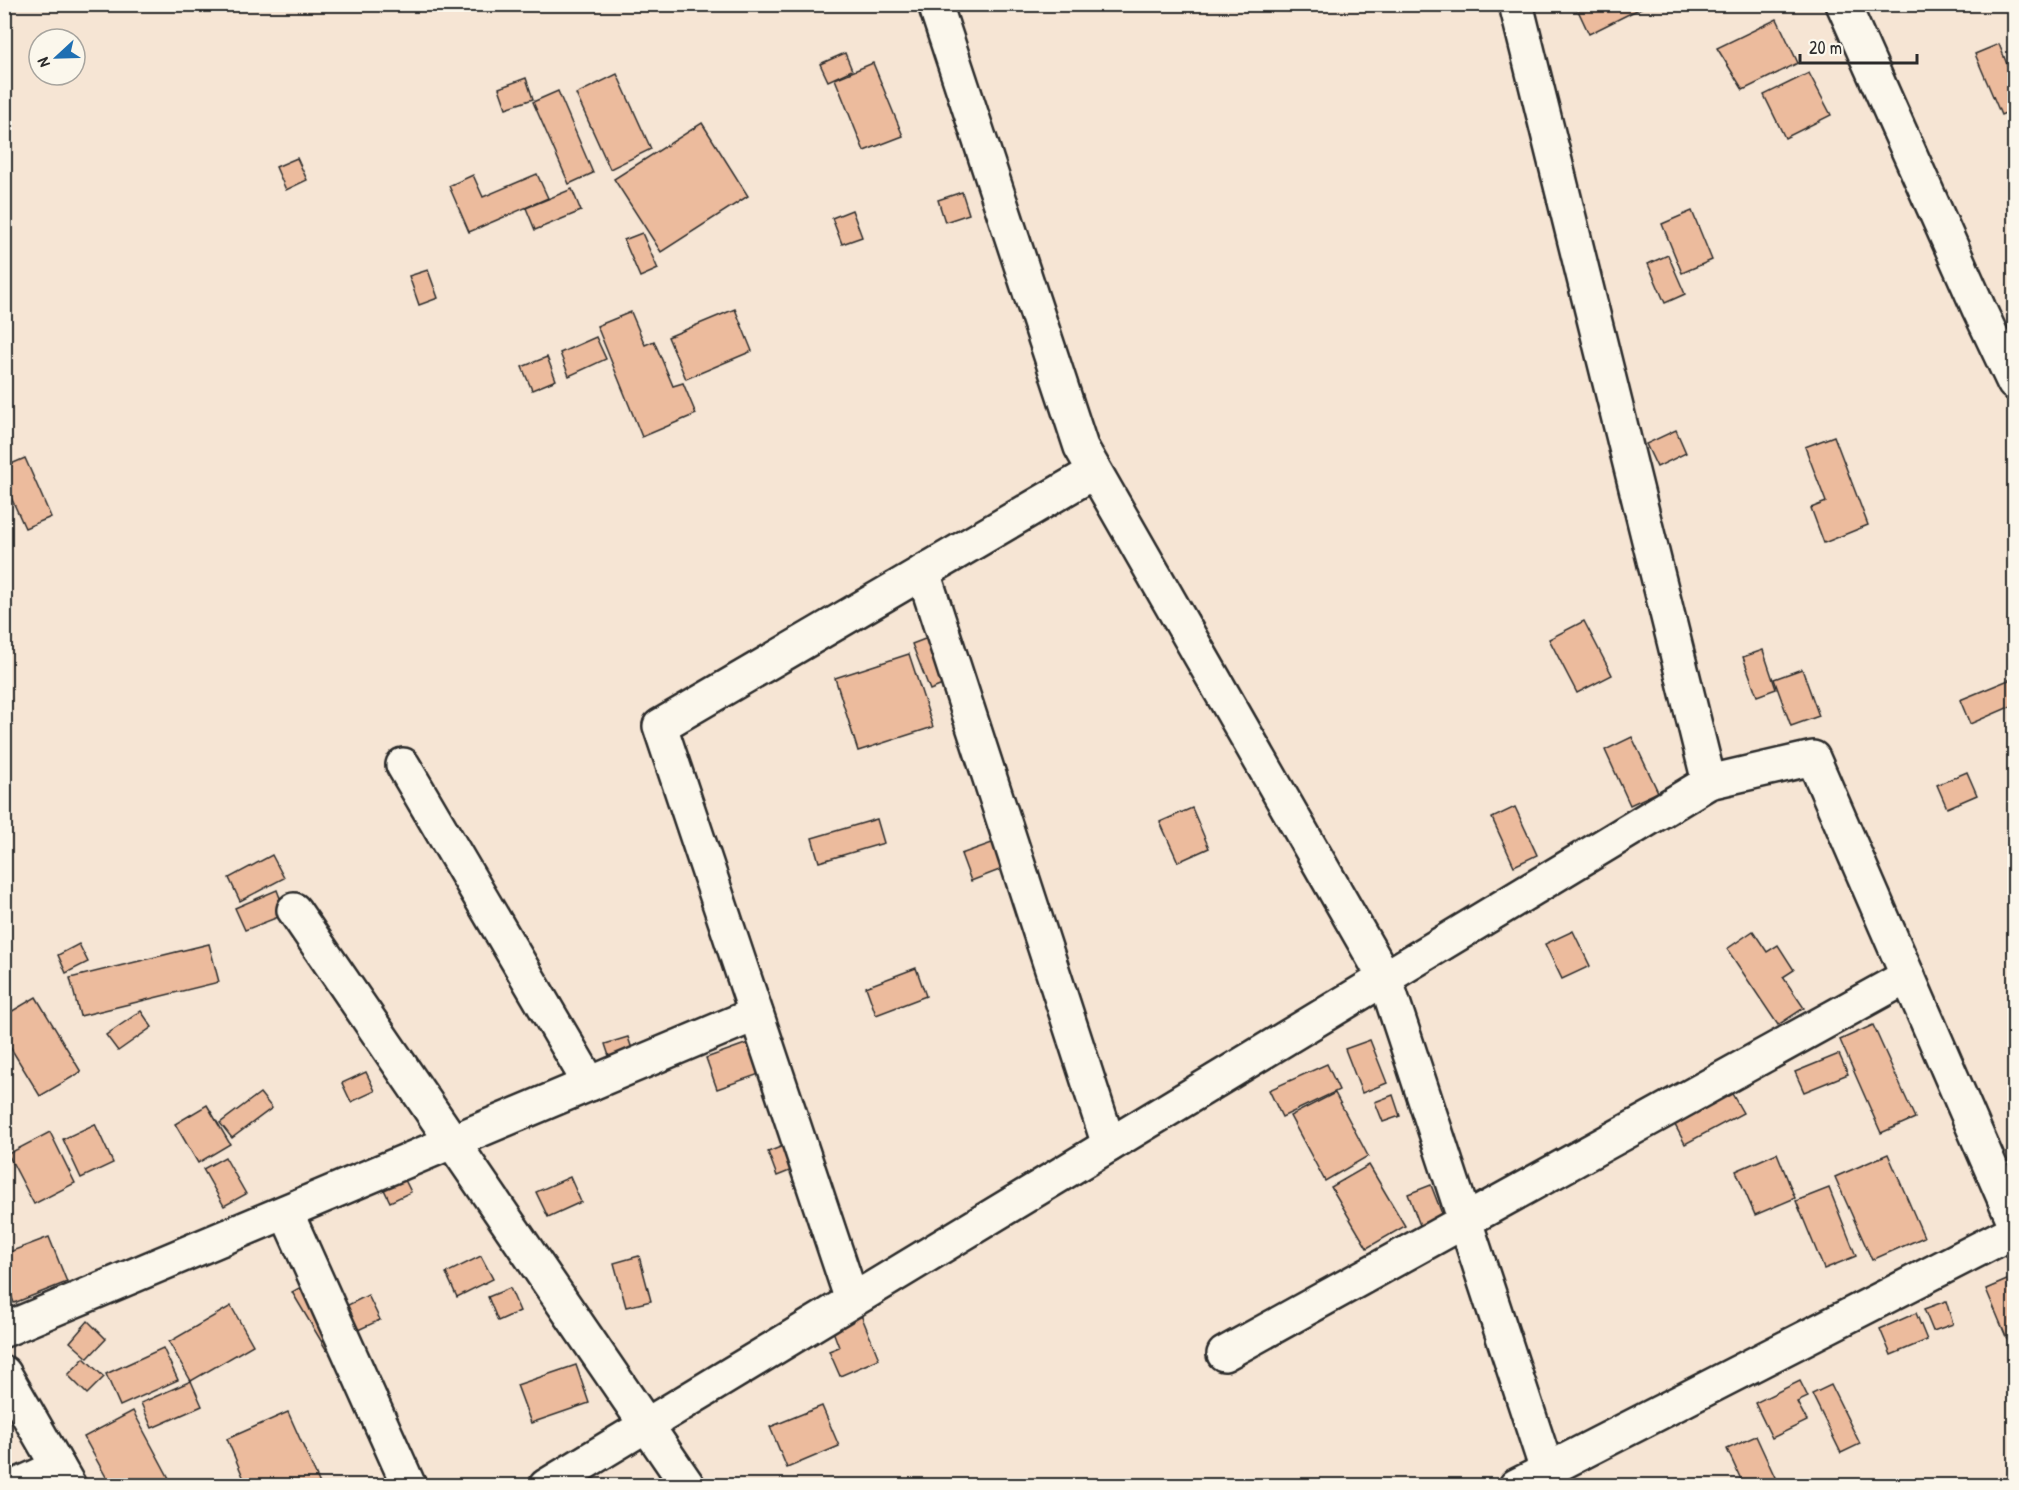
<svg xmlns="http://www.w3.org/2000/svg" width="2019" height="1490" font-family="'Patrick Hand',sans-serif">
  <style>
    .building { fill: #ecbb9d; stroke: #2b2b2b; stroke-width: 1.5 }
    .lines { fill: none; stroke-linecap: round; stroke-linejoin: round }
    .minor-casing { stroke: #2b2b2b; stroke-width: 38 }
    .minor { stroke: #fbf7ec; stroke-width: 33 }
  </style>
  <rect width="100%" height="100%" fill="#f6e5d4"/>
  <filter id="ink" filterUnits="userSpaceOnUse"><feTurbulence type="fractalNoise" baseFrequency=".0167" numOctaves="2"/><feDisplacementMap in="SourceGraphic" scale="12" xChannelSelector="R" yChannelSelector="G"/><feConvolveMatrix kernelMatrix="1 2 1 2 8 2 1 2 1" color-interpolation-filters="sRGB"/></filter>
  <g filter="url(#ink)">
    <!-- building -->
    <g class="building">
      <polygon points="1575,4 1649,4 1589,34"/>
      <polygon points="1777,19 1798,63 1743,90 1717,48"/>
      <polygon points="1999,44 2014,82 2014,109 2001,115 1975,54"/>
      <polygon points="845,53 852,70 828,81 820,64"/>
      <polygon points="873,63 903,136 864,151 835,79"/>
      <polygon points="1809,73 1831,115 1785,138 1764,95"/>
      <polygon points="617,74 651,149 610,169 576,94"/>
      <polygon points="526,78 533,99 506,108 499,88"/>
      <polygon points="558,91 593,173 569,184 533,102"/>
      <polygon points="702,123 748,196 661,252 614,179"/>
      <polygon points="297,158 307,180 286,190 276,167"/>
      <polygon points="537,174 548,198 469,232 449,186 473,175 483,197"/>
      <polygon points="572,189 581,211 535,230 526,208"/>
      <polygon points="962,192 969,214 945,222 938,200"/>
      <polygon points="852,210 862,237 842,244 832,218"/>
      <polygon points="1692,211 1712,260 1682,273 1662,224"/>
      <polygon points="642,233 658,269 640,277 624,240"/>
      <polygon points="1668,255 1685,294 1665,303 1648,264"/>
      <polygon points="428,270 438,298 419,305 409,276"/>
      <polygon points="735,309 752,351 686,379 668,337"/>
      <polygon points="631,312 645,345 654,341 673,386 683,383 696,414 642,437 597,326"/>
      <polygon points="596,337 606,359 569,376 560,353"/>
      <polygon points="547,357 556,380 532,390 522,367"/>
      <polygon points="1676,430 1686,453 1657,467 1646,444"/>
      <polygon points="1834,436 1868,525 1824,543 1811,508 1826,502 1805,447"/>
      <polygon points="25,458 51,517 25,528 4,482 4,467"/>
      <polygon points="1584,621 1612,675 1577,693 1549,639"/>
      <polygon points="938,634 955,680 930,690 912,644"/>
      <polygon points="1763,650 1776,689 1757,696 1743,657"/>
      <polygon points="909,654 933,727 858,751 835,678"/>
      <polygon points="1802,669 1819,716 1791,726 1774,679"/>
      <polygon points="2011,679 2014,687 2014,705 1970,724 1960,700"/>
      <polygon points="1632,737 1658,792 1630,805 1605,750"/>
      <polygon points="1967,772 1977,795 1947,808 1937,785"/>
      <polygon points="1515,807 1537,855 1514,866 1492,818"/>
      <polygon points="1192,808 1209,848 1178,862 1160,822"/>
      <polygon points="877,819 884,843 819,862 812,838"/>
      <polygon points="1006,838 1015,864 971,881 961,854"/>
      <polygon points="272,855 284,878 240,901 229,878"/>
      <polygon points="277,890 286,914 245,930 235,908"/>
      <polygon points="1573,931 1590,966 1562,979 1545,944"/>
      <polygon points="1753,931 1767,952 1778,945 1794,970 1783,977 1804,1008 1778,1025 1727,949"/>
      <polygon points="79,944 88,962 66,973 58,955"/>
      <polygon points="209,944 219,982 80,1016 70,978"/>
      <polygon points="916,968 926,996 876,1015 866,987"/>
      <polygon points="36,997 81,1072 40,1096 4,1037 4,1016"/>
      <polygon points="141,1011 152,1027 118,1051 106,1035"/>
      <polygon points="1873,1025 1915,1118 1881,1133 1840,1040"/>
      <polygon points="628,1037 636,1061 613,1068 605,1044"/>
      <polygon points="762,1038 773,1069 717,1089 706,1058"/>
      <polygon points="1370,1040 1387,1083 1362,1093 1345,1049"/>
      <polygon points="1839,1054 1848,1074 1804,1092 1795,1072"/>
      <polygon points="1327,1064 1339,1090 1282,1117 1269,1090"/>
      <polygon points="366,1072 375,1091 351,1102 342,1083"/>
      <polygon points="1731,1092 1743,1113 1685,1144 1674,1123"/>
      <polygon points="260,1093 272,1108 232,1138 220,1123"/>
      <polygon points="1335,1093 1368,1156 1325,1181 1290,1116"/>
      <polygon points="1393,1095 1400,1116 1383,1122 1375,1102"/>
      <polygon points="207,1105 230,1144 198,1163 175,1124"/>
      <polygon points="95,1124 113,1163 81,1178 63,1139"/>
      <polygon points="50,1132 75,1183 34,1204 8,1154"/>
      <polygon points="788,1144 797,1168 777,1176 768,1152"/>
      <polygon points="1777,1153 1795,1198 1755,1215 1736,1171"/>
      <polygon points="1888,1154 1924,1237 1872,1260 1835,1177"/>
      <polygon points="225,1157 246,1194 224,1206 203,1169"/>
      <polygon points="1369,1165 1405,1226 1367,1248 1331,1187"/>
      <polygon points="400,1170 411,1192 390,1202 380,1181"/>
      <polygon points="570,1177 581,1202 548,1217 536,1192"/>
      <polygon points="1431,1185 1449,1232 1426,1241 1408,1194"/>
      <polygon points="1829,1188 1856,1256 1824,1269 1796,1201"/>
      <polygon points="49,1237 67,1282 14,1303 4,1278 4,1254"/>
      <polygon points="481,1256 493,1279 457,1297 446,1273"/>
      <polygon points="639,1256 651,1301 626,1307 614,1263"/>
      <polygon points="2014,1277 2014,1356 1986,1289"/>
      <polygon points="310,1282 345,1340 327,1351 292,1292"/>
      <polygon points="510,1288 520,1311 498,1321 488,1297"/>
      <polygon points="368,1295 380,1320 358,1330 346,1306"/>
      <polygon points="1946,1301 1953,1324 1933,1331 1924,1309"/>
      <polygon points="231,1306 253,1345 191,1381 169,1342"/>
      <polygon points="859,1310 879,1359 840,1376 829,1351 839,1347 830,1323"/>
      <polygon points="1916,1313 1927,1340 1891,1355 1880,1329"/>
      <polygon points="88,1321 106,1339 88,1358 70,1342"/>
      <polygon points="163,1348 178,1380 120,1406 106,1374"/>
      <polygon points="84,1358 104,1377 87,1394 68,1375"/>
      <polygon points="576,1365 589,1403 531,1423 517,1385"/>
      <polygon points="191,1381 202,1406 152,1428 141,1403"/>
      <polygon points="1800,1381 1808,1397 1797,1402 1807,1421 1772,1438 1755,1403"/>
      <polygon points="1831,1385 1860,1444 1841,1453 1812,1394"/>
      <polygon points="822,1406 839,1446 787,1468 770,1427"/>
      <polygon points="133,1411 171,1482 164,1486 111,1486 84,1437"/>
      <polygon points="288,1412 320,1484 247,1486 227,1439"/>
      <polygon points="1756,1436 1779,1486 1744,1486 1727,1449"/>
    </g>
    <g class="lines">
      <!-- minor casing -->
      <g class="minor-casing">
        <g id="minor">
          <polyline points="935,4 1081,447 1385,978 1547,1470 1554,1486"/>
          <polyline points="1516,4 1709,782"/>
          <polyline points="1843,4 1979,309 2014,383"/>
          <polyline points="923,572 1109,1145"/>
          <polyline points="403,765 590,1084"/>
          <polyline points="294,910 688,1486"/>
          <polyline points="286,1212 409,1486"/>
          <polyline points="852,1300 660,726 1094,472"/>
          <polyline points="4,1330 756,1014"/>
          <polyline points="1224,1354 1908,976"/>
          <polyline points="4,1373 69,1486"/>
          <polyline points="16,1486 58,1467"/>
          <polyline points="546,1486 1709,782 1813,758 2014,1221"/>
          <polyline points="1516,1486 2014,1231"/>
        </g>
      </g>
      <!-- minor -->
      <use href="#minor" class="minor"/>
    </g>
  </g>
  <!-- margin -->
  <rect width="2019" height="1490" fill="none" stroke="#fbf7ec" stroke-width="24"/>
  <rect x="12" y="12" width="1995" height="1466" fill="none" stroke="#2b2b2b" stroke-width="2" filter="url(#ink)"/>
  <!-- north arrow -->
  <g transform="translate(57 57) rotate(248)"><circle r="28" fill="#fbf7ec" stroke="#a8a59f" stroke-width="1.5"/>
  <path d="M0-4.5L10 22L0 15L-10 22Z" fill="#1f6fb2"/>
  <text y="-9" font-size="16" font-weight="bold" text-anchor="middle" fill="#2b2b2b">N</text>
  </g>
  <!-- scale -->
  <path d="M1800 54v9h117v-9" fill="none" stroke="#2b2b2b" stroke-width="3"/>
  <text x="1809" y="54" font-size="18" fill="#2b2b2b" stroke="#fbf7ec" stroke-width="4.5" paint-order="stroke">20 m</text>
</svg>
